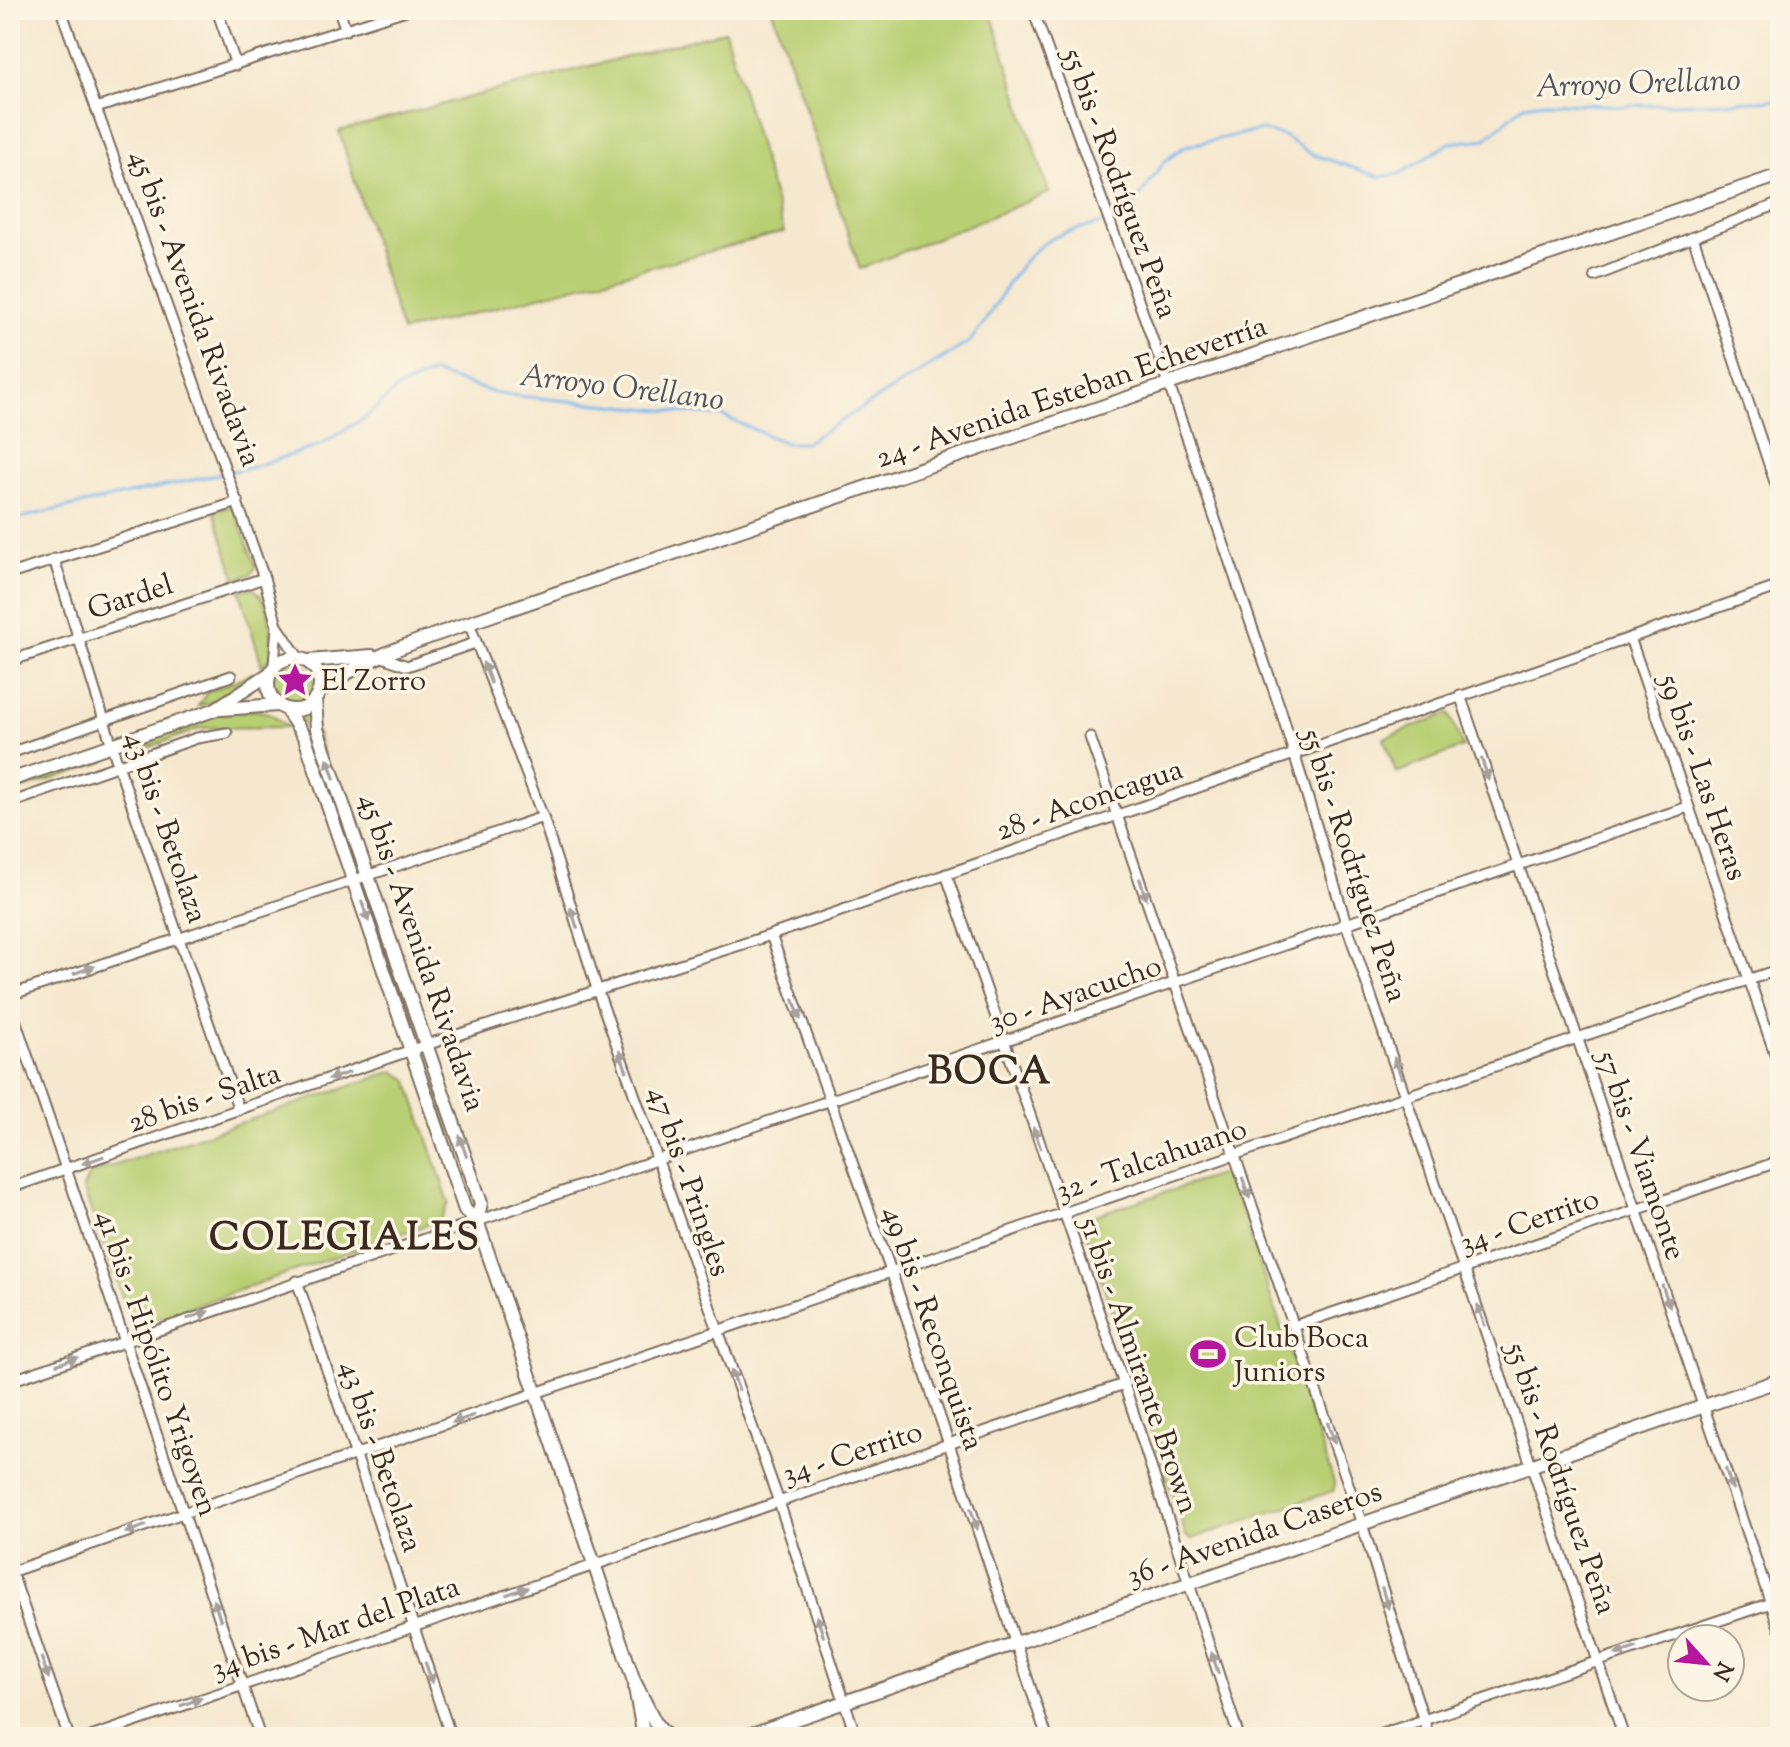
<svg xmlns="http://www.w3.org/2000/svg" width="1790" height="1747" font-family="'Sorts Mill Goudy',serif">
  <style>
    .green { fill: #b9cf73; stroke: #7a7c48; stroke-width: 2 }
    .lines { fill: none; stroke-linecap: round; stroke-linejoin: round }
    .stream { stroke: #7bb7ed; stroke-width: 3 }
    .street-casing { stroke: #7c6c5c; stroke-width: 13 }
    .secondary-casing { stroke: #7c6c5c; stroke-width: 16 }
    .street { stroke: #fff; stroke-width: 9 }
    .secondary { stroke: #fff; stroke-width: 12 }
    .oneway { fill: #a79f9a }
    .labels { text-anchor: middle; stroke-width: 7; stroke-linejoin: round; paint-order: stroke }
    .street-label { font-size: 30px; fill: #3b2a1e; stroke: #fcf5e5 }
    .poi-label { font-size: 30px; fill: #3b2a1e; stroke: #fcf5e5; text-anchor: start }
    .water-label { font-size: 32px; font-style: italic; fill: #4e545c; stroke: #fcf5e5 }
    .district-label { font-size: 38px; font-weight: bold; letter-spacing: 2px; fill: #3b2a1e; stroke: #fcf5e5 }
  </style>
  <rect width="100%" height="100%" fill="#fcf5e5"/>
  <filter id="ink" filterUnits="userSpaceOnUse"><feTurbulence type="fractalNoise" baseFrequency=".0125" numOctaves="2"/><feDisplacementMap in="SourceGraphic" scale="16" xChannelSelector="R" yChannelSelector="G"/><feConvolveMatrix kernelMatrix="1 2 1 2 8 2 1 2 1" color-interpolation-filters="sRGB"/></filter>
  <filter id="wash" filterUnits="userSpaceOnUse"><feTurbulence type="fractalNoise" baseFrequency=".006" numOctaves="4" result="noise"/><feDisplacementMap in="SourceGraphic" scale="32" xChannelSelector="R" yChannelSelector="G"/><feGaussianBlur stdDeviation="1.8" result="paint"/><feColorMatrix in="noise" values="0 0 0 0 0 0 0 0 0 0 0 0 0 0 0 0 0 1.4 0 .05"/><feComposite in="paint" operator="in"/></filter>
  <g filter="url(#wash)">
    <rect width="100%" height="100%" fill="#f6e8cf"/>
    <!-- green -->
    <g class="green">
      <polygon points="772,10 990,10 1049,193 860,269"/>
      <polygon points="725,31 784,232 402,332 339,131"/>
      <polygon points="233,506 256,567 251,574 236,580 214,511"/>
      <path d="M252 587C273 603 272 634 271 658L262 666 240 591Z"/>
      <circle cx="293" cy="683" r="21"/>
      <polygon points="259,671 224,699 198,706 207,692"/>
      <polygon points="254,710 270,713 288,727 201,728 142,750 136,749 142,742 218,714"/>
      <polygon points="310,713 359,867 356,869 310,733 299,717"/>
      <polygon points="1449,713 1463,747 1396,773 1384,738"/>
      <polygon points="105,754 106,761 10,793 10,786"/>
      <polygon points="366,887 419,1037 415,1038 362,889"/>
      <polygon points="425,1055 475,1206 470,1207 421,1056"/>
      <polygon points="394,1071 408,1080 449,1203 440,1220 139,1325 131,1322 83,1188 89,1174"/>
      <polygon points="1228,1172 1335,1485 1333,1491 1192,1539 1186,1536 1083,1224 1086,1218"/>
    </g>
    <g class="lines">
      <!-- stream -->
      <g class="stream">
        <polyline points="1113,220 1127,215 1164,162 1185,146 1261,130 1284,136 1309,153 1380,177 1400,174 1450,143 1486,139 1524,105 1544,102 1623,106 1780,100"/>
        <path d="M10 520 252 467 319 446 366 417 398 388 433 373 498 394 723 416 785 443H805L969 342C1001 308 1011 257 1057 236 1072 229 1090 227 1106 222"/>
      </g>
    </g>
  </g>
  <g filter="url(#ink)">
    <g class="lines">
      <!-- street casing -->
      <g class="street-casing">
        <g id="street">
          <polyline points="61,10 264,578 277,626 274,665"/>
          <polyline points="217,10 236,65"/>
          <polyline points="339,10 346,30"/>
          <polyline points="1033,10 1169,385 1281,711 1347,926 1624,1737"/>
          <polyline points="96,108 406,10"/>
          <polyline points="1693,237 1780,497"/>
          <polyline points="1595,276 1780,203"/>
          <polyline points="54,559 118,765 239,1110"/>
          <polyline points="10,574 238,502"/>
          <polyline points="469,623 543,817 598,992 779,1502 856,1737"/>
          <polyline points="278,627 298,657"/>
          <polyline points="1630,638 1780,1068"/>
          <polyline points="380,656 407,666 475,643"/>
          <polyline points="10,661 264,578"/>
          <polyline points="1460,695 1780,1630"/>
          <polyline points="1090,737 1362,1524 1429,1737"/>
          <polyline points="10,753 231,676"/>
          <polyline points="10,803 197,738 227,733"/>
          <polyline points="946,874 1124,1384 1239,1737"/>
          <polyline points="771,935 892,1274 1047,1737"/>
          <polyline points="10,995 543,817"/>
          <polyline points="10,1005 260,1737"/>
          <polyline points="10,1188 429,1044 771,935 1780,586"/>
          <polyline points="297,1281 451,1737"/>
          <polyline points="1294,1326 1780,1161"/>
          <polyline points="10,1381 1688,807"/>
          <polyline points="10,1568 69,1737"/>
          <polyline points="10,1572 1780,969"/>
          <polyline points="91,1737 1124,1384"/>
          <polyline points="1373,1737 1780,1600"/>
        </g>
      </g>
      <!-- secondary casing -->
      <g class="secondary-casing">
        <g id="secondary">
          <circle cx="294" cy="684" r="26"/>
          <polyline points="308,661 372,656"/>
          <path d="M318 693C363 657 416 642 469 623L1780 175"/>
          <polyline points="315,699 317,729 481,1203 477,1221"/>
          <polyline points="221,709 278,705"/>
          <polyline points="286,709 305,738 465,1210 477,1221 634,1681 657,1726 668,1737"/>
          <polyline points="10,780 214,710 269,674"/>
          <polyline points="635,1688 644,1737"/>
          <polyline points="723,1737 745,1736"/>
          <polyline points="743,1737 1780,1380"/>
        </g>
      </g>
      <!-- street -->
      <use href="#street" class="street"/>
      <!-- secondary -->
      <use href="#secondary" class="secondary"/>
    </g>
    <!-- one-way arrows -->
    <defs><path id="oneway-solid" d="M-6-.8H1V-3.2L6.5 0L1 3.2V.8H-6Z" transform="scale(2)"/></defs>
    <g class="oneway">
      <use href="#oneway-solid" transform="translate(487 673) rotate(-111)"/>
      <use href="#oneway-solid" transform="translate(331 769) rotate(-109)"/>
      <use href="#oneway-solid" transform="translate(1485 769) rotate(71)"/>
      <use href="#oneway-solid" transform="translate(1143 889) rotate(72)"/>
      <use href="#oneway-solid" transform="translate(365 911) rotate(71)"/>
      <use href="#oneway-solid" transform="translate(574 918) rotate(-108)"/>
      <use href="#oneway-solid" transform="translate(84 970) rotate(-19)"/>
      <use href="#oneway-solid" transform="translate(797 1009) rotate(71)"/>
      <use href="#oneway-solid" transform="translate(623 1061) rotate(-110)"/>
      <use href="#oneway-solid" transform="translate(1398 1068) rotate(-110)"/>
      <use href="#oneway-solid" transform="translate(339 1076) rotate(161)"/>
      <use href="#oneway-solid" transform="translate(1037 1138) rotate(-109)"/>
      <use href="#oneway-solid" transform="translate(463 1146) rotate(-108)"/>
      <use href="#oneway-solid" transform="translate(93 1160) rotate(161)"/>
      <use href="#oneway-solid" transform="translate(1246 1188) rotate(71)"/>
      <use href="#oneway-solid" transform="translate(1666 1296) rotate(70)"/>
      <use href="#oneway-solid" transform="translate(198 1315) rotate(-19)"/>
      <use href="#oneway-solid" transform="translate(1481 1315) rotate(-109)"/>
      <use href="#oneway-solid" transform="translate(67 1361) rotate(-19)"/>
      <use href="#oneway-solid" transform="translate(735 1380) rotate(-110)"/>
      <use href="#oneway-solid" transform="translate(463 1419) rotate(161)"/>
      <use href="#oneway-solid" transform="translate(1331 1433) rotate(71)"/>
      <use href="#oneway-solid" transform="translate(1729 1479) rotate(71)"/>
      <use href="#oneway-solid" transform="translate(974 1519) rotate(72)"/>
      <use href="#oneway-solid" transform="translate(136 1529) rotate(161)"/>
      <use href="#oneway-solid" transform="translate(517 1591) rotate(-19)"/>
      <use href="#oneway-solid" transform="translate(1385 1598) rotate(73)"/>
      <use href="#oneway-solid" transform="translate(217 1610) rotate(-109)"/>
      <use href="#oneway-solid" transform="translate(820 1626) rotate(-108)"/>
      <use href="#oneway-solid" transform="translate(1626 1651) rotate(162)"/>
      <use href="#oneway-solid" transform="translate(1215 1663) rotate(-108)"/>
      <use href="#oneway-solid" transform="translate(45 1668) rotate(71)"/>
      <use href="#oneway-solid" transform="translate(429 1673) rotate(71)"/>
      <use href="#oneway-solid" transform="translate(191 1702) rotate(-20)"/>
    </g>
  </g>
  <!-- icons -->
  <defs>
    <g id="sight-bare" transform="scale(2.76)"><path d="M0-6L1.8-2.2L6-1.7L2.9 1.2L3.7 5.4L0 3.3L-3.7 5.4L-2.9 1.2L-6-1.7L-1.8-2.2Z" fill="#b5179e" stroke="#fcf5e5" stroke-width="2.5" paint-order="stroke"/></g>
    <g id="stadium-bare" transform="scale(2.76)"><path d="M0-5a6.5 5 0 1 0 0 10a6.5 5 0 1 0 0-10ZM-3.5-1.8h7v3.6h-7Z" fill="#b5179e" stroke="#fcf5e5" stroke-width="2.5" paint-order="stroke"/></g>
  </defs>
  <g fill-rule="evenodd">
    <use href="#sight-bare" x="295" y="680"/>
    <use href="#stadium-bare" x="1208" y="1354"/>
  </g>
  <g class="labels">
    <!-- street labels -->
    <g class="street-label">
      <text transform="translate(1121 183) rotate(70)" y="10">55 bis - Rodríguez Peña</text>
      <text transform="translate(196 308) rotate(70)" y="10">45 bis - Avenida Rivadavia</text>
      <text transform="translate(1071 391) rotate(-19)" y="10">24 - Avenida Esteban Echeverría</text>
      <text transform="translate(130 596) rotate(-18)" y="10">Gardel</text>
      <text transform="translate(1704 777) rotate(71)" y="10">59 bis - Las Heras</text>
      <text transform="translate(1089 799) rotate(-19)" y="10">28 - Aconcagua</text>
      <text transform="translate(167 827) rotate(71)" y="10">43 bis - Betolaza</text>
      <text transform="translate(1355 865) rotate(72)" y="10">55 bis - Rodríguez Peña</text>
      <text transform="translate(423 952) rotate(71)" y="10">45 bis - Avenida Rivadavia</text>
      <text transform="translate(1075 993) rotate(-19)" y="10">30 - Ayacucho</text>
      <text transform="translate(204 1097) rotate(-19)" y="10">28 bis - Salta</text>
      <text transform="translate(1642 1155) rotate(71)" y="10">57 bis - Viamonte</text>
      <text transform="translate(1151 1159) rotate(-19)" y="10">32 - Talcahuano</text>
      <text transform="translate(690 1181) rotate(71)" y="10">47 bis - Pringles</text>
      <text transform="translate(1529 1220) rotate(-19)" y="10">34 - Cerrito</text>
      <text transform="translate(934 1328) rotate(71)" y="10">49 bis - Reconquista</text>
      <text transform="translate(158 1363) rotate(71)" y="10">41 bis - Hipólito Yrigoyen</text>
      <text transform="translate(1140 1365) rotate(71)" y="10">51 bis - Almirante Brown</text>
      <text transform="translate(852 1452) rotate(-18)" y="10">34 - Cerrito</text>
      <text transform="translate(382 1456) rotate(71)" y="10">43 bis - Betolaza</text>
      <text transform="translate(1562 1478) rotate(71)" y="10">55 bis - Rodríguez Peña</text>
      <text transform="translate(1254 1533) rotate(-19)" y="10">36 - Avenida Caseros</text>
      <text transform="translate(335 1627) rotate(-19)" y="10">34 bis - Mar del Plata</text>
    </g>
    <!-- poi labels -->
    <g class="poi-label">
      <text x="321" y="690">El Zorro</text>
      <text x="1234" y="1347">Club Boca<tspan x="1234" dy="34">Juniors</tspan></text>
    </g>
    <!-- water labels -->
    <g class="water-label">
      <text transform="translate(1638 82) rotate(-2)" y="11">Arroyo Orellano</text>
      <text transform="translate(622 386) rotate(7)" y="11">Arroyo Orellano</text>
    </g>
    <!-- district labels -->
    <g class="district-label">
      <text x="990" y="1083">BOCA</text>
      <text x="345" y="1249">COLEGIALES</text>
    </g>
  </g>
  <!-- margin -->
  <rect width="1790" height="1747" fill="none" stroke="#fcf5e5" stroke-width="40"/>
  <!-- north arrow -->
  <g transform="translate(1706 1663) rotate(117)"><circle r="38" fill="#fcf5e5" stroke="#afa495" stroke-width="2"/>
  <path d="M0-6L14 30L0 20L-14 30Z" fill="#b5179e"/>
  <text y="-12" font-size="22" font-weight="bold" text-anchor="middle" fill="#3b2a1e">N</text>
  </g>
</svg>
